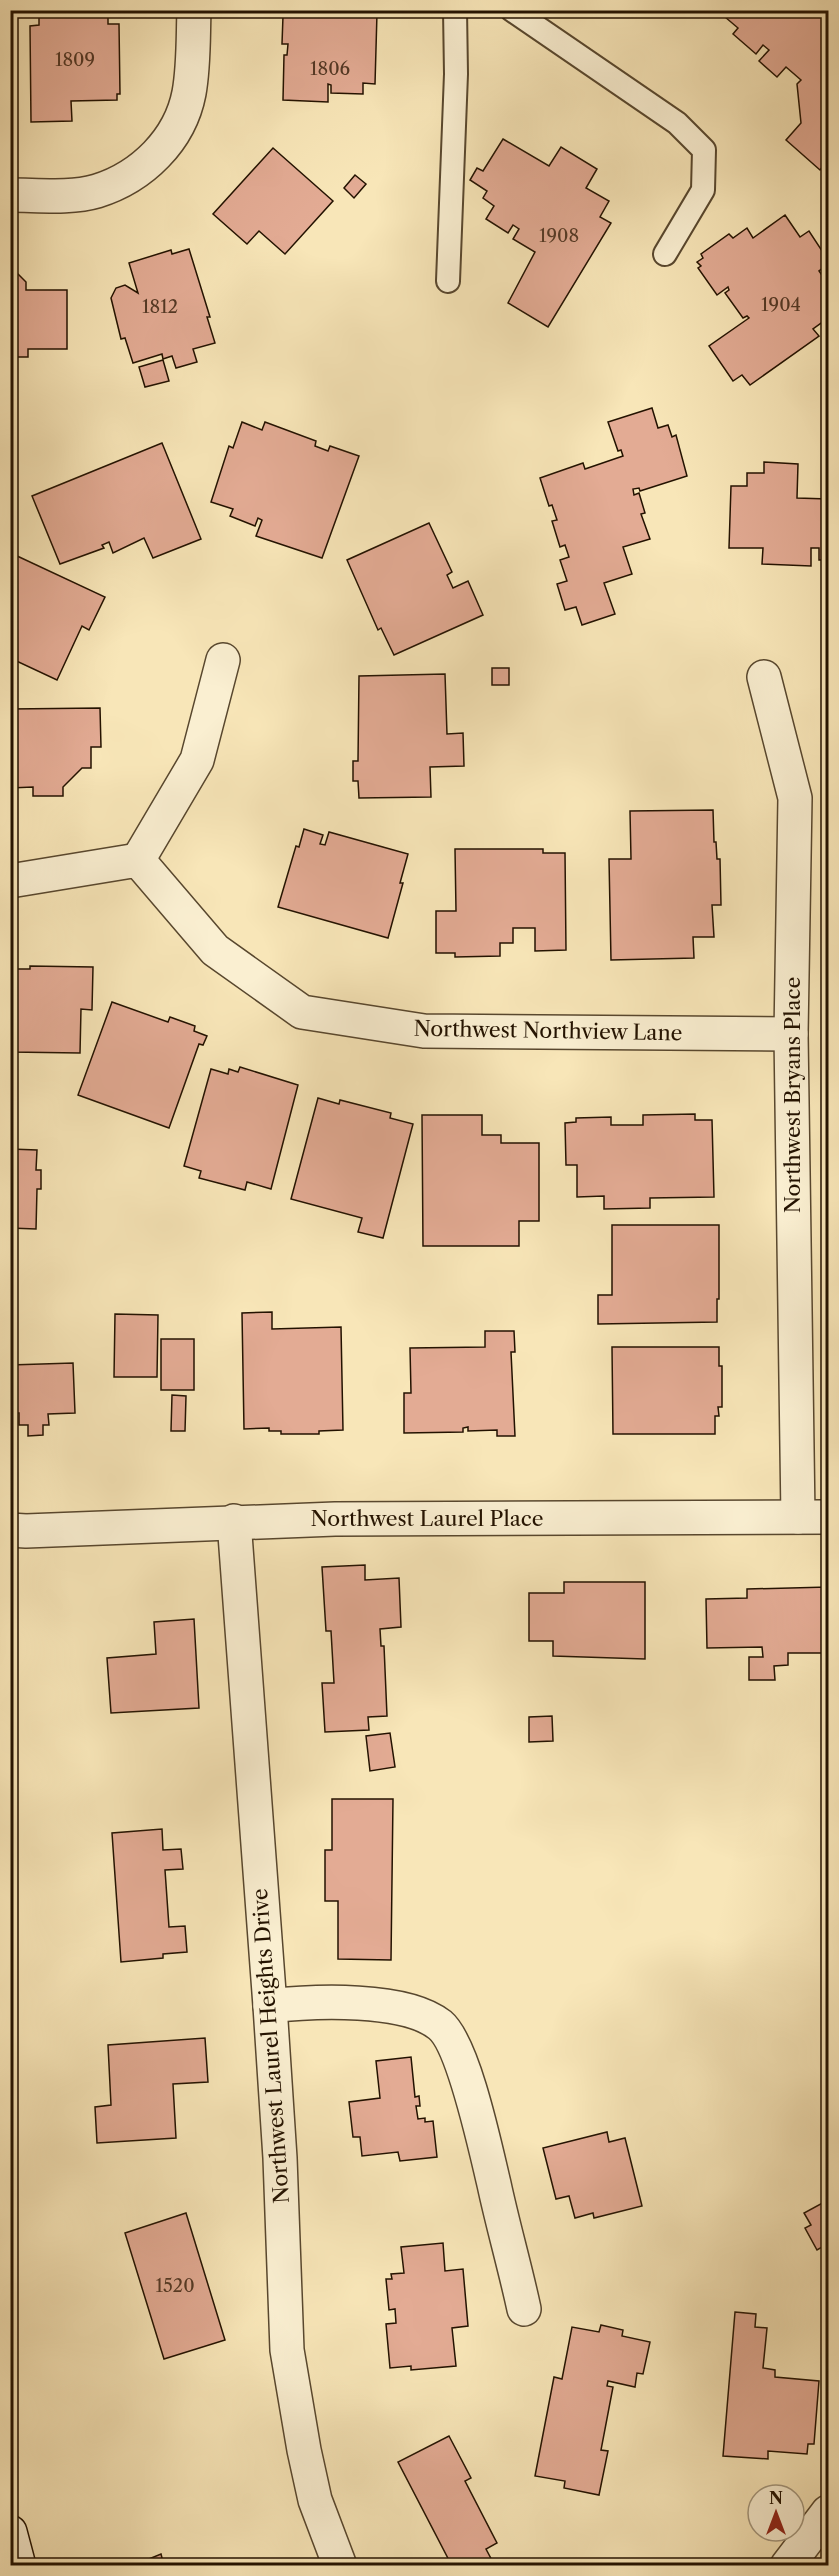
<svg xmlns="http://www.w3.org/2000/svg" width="839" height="2576" font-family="'Libre Caslon Text',serif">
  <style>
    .building { fill: #e3ab94; stroke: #231200; stroke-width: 1.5 }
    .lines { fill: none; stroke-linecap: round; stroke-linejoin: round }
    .service-casing { stroke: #58472e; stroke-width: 26 }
    .minor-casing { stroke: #58472e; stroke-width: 36 }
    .secondary-casing { stroke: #231200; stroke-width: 36 }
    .service { stroke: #faefd1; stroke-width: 22 }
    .minor { stroke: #faefd1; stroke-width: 33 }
    .secondary { stroke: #faefd1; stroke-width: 33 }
    .labels { text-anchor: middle; stroke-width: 6; stroke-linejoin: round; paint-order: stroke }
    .number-label { font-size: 18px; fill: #533825 }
    .street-label { font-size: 21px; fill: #231200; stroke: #faefd1 }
  </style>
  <rect width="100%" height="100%" fill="#f8e6b8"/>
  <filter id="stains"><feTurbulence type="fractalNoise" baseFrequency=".00333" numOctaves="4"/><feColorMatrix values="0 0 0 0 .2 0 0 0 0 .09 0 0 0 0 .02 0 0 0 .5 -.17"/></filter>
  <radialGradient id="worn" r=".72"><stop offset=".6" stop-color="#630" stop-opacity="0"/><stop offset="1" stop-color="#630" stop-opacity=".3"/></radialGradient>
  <!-- building -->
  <g class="building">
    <polygon points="39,10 108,10 108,24 119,24 120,94 117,94 117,100 71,101 72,121 31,122 30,26 39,25"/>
    <polygon points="286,10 377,13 375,84 363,83 363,94 331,93 331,85 328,84 328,102 283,100 284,55 287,55 288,44 282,44 283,16 286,16"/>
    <polygon points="731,10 825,10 828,13 828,160 820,170 786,140 801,123 797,84 801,80 786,67 777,77 759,61 769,50 763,45 756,54 733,34 738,28 725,17"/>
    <polygon points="503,139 549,166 561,147 597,169 586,188 609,201 600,217 611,223 548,327 508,303 535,252 513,239 519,229 513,225 508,233 486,219 494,206 483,198 487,191 470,180 477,168 483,171"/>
    <polygon points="273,148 333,201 285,254 259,231 247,244 213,214"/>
    <polygon points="355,175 366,184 354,198 344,188"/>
    <polygon points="785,215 800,237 809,231 828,260 828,264 819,271 828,284 828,318 813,329 819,336 750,385 742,375 733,381 709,346 749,318 747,316 743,318 725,293 729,290 728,287 717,295 698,268 701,266 697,262 703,258 701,254 729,234 733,238 747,228 753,238"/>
    <polygon points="189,249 210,317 207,317 215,343 193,349 197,362 176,368 172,356 163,359 162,354 133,363 125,338 121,339 111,298 116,288 125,285 138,293 129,263 171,250 172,254"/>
    <polygon points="10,274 18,274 26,282 26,290 67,290 67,349 28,349 28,357 12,357 10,360"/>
    <polygon points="163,360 169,381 145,387 139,367"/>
    <polygon points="652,408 658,428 668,425 672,437 676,435 687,476 640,491 639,488 633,489 634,495 639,493 645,513 641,514 650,539 623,547 632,574 604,583 615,614 582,625 576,607 565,610 557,584 567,581 560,560 569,557 565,545 560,547 552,521 557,520 552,505 549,506 540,478 583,463 585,469 623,456 621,450 618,451 608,422"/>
    <polygon points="242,422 262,430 265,422 316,441 315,446 328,451 330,446 359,456 322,558 256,536 262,520 258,518 255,526 230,516 233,509 211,502 229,446 233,448"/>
    <polygon points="162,443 201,539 153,558 144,538 113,553 109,542 102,545 104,548 60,564 32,496"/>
    <polygon points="764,462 798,464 797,498 828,499 828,560 819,560 819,548 811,548 811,566 762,564 763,548 729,548 731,486 747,486 747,473 764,473"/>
    <polygon points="429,523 452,572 447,575 453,588 468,581 483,615 394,655 381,628 378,630 347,560"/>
    <polygon points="15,555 105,597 89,630 82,626 57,680 10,658 10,564"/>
    <rect x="492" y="668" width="17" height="17"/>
    <polygon points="445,674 447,734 463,733 464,766 430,767 431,797 359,798 358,781 353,781 353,761 358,761 359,676"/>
    <polygon points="100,708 101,747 91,747 91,768 82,768 63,787 63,796 33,796 33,787 10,788 10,709"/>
    <polygon points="713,810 714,842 716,842 717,859 720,859 721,905 712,905 714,937 693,937 694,958 611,960 609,859 631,859 630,811"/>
    <polygon points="304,829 323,835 320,844 325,845 329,832 408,854 400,883 403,883 388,938 278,907 296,846 299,847"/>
    <polygon points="455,849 543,849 543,853 565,853 566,950 535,951 535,928 513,928 513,943 500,943 500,956 455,957 455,953 436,953 436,911 456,911"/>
    <polygon points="30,966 93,967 92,1010 81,1009 80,1053 10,1052 10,969 30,969"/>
    <polygon points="112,1002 168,1022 170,1017 195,1026 194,1031 207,1036 203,1045 199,1044 169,1128 78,1095"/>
    <polygon points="240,1067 298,1085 271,1189 247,1182 245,1190 199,1178 201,1171 184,1166 211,1069 228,1074 229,1069 238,1072"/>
    <polygon points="318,1098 339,1104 340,1100 391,1113 390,1118 413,1124 383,1238 358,1232 362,1218 291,1199"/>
    <polygon points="695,1114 695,1120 712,1120 714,1197 650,1198 650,1208 604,1209 604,1196 577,1197 577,1165 566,1165 565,1123 576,1122 576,1118 611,1117 611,1125 643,1125 643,1115"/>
    <polygon points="422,1115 482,1115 482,1135 501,1135 501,1143 539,1143 539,1221 519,1221 519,1246 423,1246"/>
    <polygon points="10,1149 37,1150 36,1170 41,1170 41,1189 37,1189 36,1229 10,1228"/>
    <polygon points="612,1225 719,1225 719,1299 717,1299 717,1322 598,1324 598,1295 612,1295"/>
    <polygon points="272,1312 272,1329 341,1327 343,1430 319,1431 319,1434 281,1434 281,1431 269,1431 269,1428 244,1429 242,1313"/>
    <polygon points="115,1314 158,1315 157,1377 114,1377"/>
    <polygon points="485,1331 514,1331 515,1352 511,1352 515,1436 497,1436 497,1430 468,1431 468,1427 463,1428 463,1432 404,1433 404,1393 411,1393 410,1348 485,1347"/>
    <rect x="161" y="1339" width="33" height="51"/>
    <polygon points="612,1347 719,1347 719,1366 722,1366 722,1407 718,1407 719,1416 715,1416 715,1434 613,1434"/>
    <polygon points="73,1363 75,1413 48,1414 49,1425 43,1425 43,1435 28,1436 28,1425 19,1425 19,1413 10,1413 10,1365"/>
    <polygon points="172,1395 186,1396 185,1431 171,1431"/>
    <polygon points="365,1565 365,1580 399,1578 401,1627 380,1629 381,1646 384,1646 387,1716 368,1717 369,1730 325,1732 322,1683 334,1683 331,1631 326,1631 322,1567"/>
    <polygon points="564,1582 645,1582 645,1659 553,1656 553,1641 529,1641 529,1593 564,1593"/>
    <polygon points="828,1587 828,1653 788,1653 788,1665 774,1666 775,1680 749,1680 749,1657 763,1657 762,1647 707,1648 706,1599 747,1598 747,1589"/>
    <polygon points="194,1619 199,1708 111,1713 107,1658 156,1654 154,1622"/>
    <polygon points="552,1716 553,1741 529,1742 529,1717"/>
    <polygon points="390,1733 395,1767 370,1771 366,1736"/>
    <polygon points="332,1799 393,1799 391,1960 338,1959 338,1901 325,1901 325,1850 332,1850"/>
    <polygon points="162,1829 163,1850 181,1849 183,1869 165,1870 169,1927 185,1926 187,1952 163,1954 163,1958 121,1962 112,1833"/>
    <polygon points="205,2038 208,2082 173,2084 176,2138 97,2143 95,2107 111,2105 108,2045"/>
    <polygon points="411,2057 415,2097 419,2096 420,2106 416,2106 418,2119 425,2118 425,2122 433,2121 437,2157 400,2161 398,2152 362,2156 360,2137 353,2137 349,2102 380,2098 376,2061"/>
    <polygon points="607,2132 609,2142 625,2138 642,2206 594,2218 593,2213 575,2218 569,2196 556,2199 543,2148"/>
    <polygon points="828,2200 828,2258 822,2247 817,2250 805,2228 811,2225 804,2213"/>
    <polygon points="186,2213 225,2340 164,2359 125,2233"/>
    <polygon points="443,2243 445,2271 463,2269 468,2326 452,2328 456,2366 411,2370 411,2366 390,2368 386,2324 396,2323 395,2309 389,2310 386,2279 392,2279 391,2274 404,2273 401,2247"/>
    <polygon points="735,2312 756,2314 755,2327 767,2328 763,2368 775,2370 775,2377 819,2381 814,2444 808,2444 807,2454 768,2451 768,2459 723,2456"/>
    <polygon points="601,2325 623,2330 622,2336 650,2342 643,2374 637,2373 635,2387 608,2381 607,2386 613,2387 601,2450 608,2451 599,2495 564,2488 565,2481 535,2476 554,2377 562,2379 572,2327 599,2332"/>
    <polygon points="449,2436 471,2478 465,2481 497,2543 486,2549 495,2566 452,2566 398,2462"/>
    <polygon points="161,2554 164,2566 146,2566 144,2561"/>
  </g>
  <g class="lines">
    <!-- service casing -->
    <g class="service-casing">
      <g id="service">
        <polyline points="512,10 677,123 704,150 703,190 665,254"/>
        <polyline points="448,281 456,74 455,10"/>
      </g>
    </g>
    <!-- minor casing -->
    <g class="minor-casing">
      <g id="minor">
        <path d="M10 195C38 195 70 199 97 191 142 177 180 140 189 93 194 66 193 37 194 10"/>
        <polyline points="764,677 795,798 791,1034 798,1517"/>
        <polyline points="138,860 197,760 223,660"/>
        <polyline points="10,881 138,860 215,950 302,1012 424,1031 791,1034"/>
        <polyline points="234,1521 270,2006 280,2158 287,2350 304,2450 315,2500 340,2566"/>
        <polyline points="10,1530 26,1531 335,1519 828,1517"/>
        <path d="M270 2006C314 2001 405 1997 440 2025 464 2045 486 2151 494 2184 503 2226 515 2267 524 2309"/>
        <polyline points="787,2566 828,2512"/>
      </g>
    </g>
    <!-- secondary casing -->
    <g class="secondary-casing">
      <polyline id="secondary" points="10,2532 19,2566"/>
    </g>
    <!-- service -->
    <use href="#service" class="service"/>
    <!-- minor -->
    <use href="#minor" class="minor"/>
    <!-- secondary -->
    <use href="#secondary" class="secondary"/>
  </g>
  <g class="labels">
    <!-- number labels -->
    <g class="number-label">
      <text x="75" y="66">1809</text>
      <text x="330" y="75">1806</text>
      <text x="559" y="242">1908</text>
      <text x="781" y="311">1904</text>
      <text x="160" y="313">1812</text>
      <text x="175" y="2292">1520</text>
    </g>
    <!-- street labels -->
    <g class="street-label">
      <text transform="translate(548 1031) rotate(1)" y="7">Northwest Northview Lane</text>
      <text transform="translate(793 1095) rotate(-90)" y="7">Northwest Bryans Place</text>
      <text x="427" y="1526">Northwest Laurel Place</text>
      <text transform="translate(271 2046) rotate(-94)" y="7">Northwest Laurel Heights Drive</text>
    </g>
  </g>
  <!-- margin -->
  <rect width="839" height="2576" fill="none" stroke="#f8e6b8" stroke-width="36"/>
  <rect x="12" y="12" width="815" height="2552" fill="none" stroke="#231200" stroke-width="3"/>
  <rect x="18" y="18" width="803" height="2540" fill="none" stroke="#231200" stroke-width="1.5"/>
  <!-- north arrow -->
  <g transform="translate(776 2513)"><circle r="28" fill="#faefd1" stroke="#a4977d" stroke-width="1.5"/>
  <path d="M0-4.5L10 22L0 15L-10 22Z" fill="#8f2418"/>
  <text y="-9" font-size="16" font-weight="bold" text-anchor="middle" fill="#231200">N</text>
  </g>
  <rect width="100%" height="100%" filter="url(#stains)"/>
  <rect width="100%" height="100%" fill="url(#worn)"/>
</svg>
